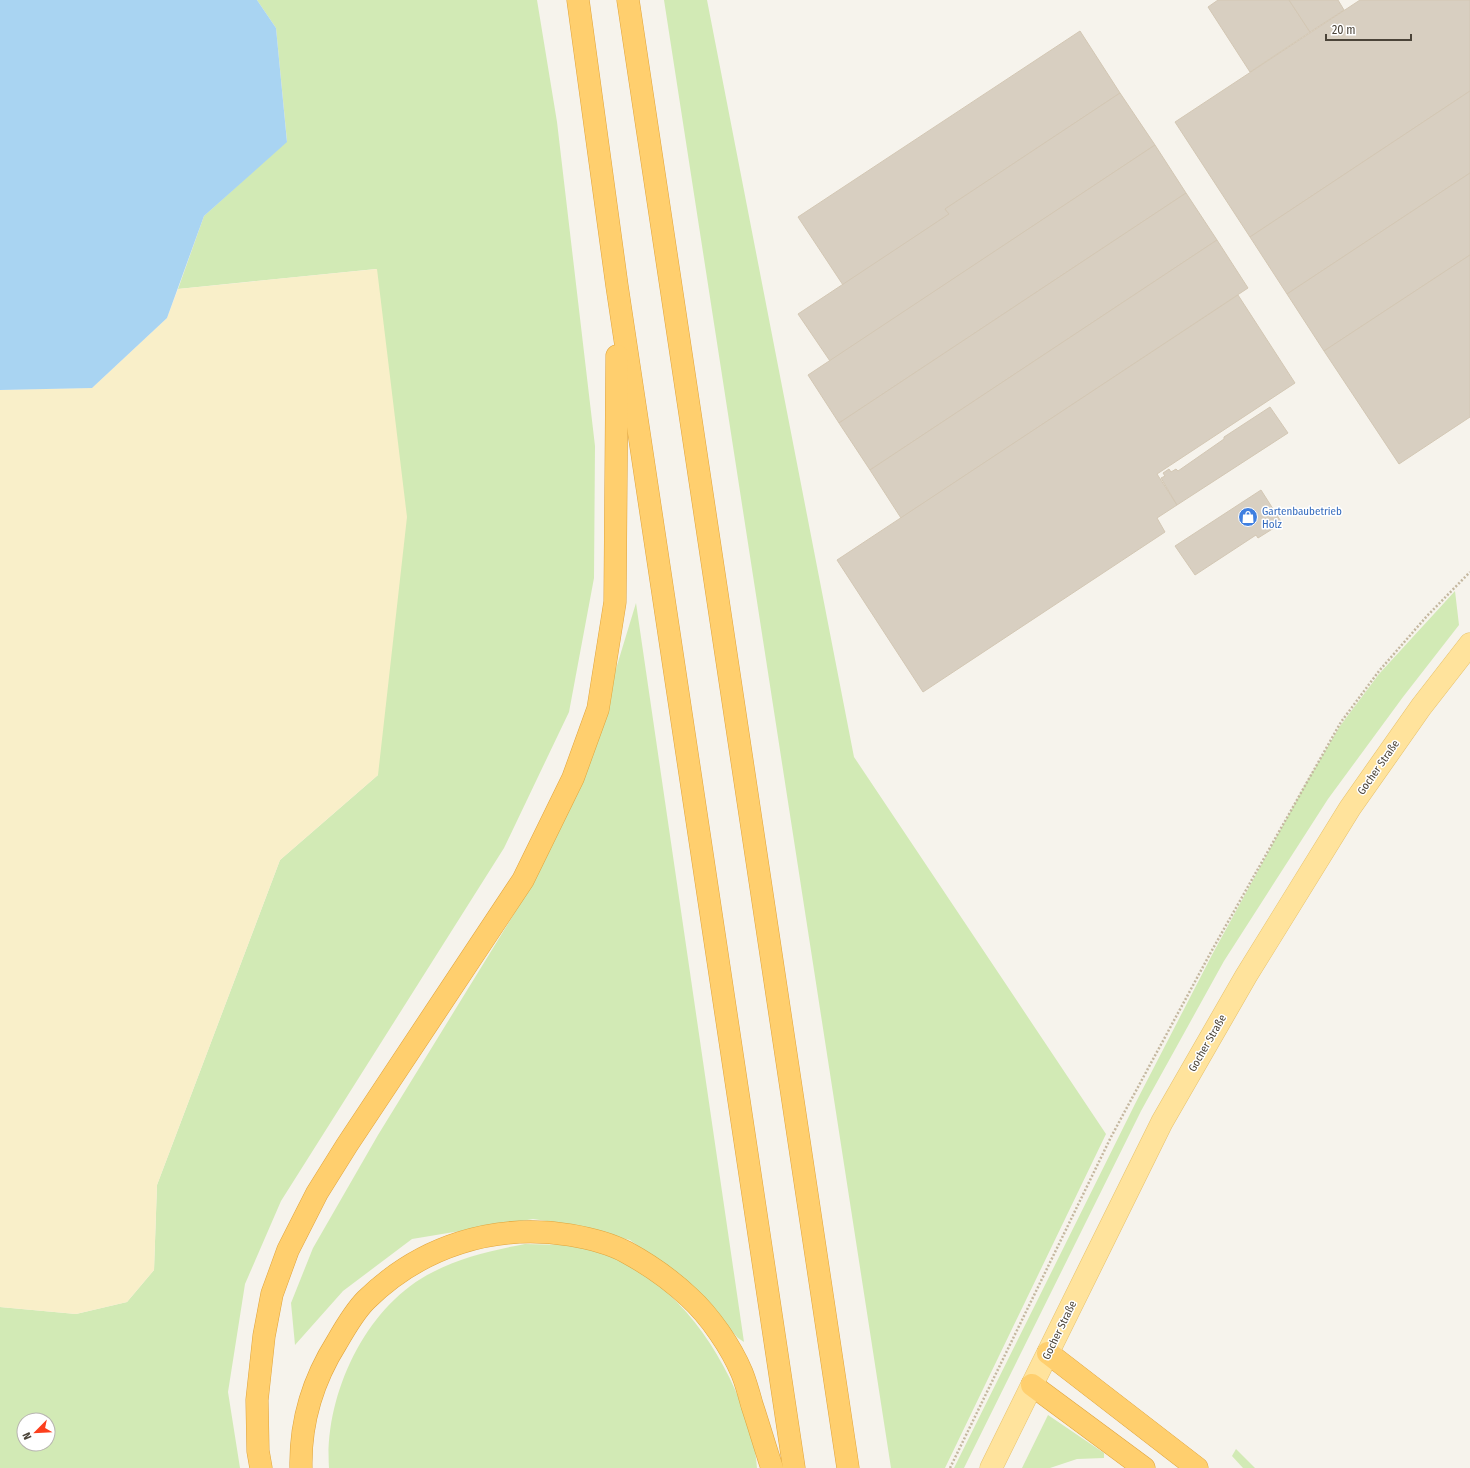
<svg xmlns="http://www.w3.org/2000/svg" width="1470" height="1468" font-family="'Fira Sans Condensed',sans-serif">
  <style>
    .green { fill: #d2eab5; fill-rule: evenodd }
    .sand { fill: #f9efc9 }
    .water { fill: #a9d4f2 }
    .building { fill: #d8cfc1; stroke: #d3c7b4 }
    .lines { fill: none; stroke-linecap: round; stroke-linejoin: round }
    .major-casing { stroke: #e6c16a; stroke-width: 23 }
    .highway-casing { stroke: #e0a43c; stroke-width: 23 }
    .path { stroke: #c4b79f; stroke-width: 2.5; stroke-dasharray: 2 2; stroke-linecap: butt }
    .major { stroke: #ffe39c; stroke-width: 22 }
    .highway { stroke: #ffcf6e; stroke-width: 22 }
    .labels { text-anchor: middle; stroke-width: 3; stroke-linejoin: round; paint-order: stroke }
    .shop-label { font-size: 11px; fill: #366cbe; stroke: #fff; text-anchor: start }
    .street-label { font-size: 11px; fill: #4b4439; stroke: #fff }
  </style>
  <rect width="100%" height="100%" fill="#f6f3ec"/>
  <!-- green -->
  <g class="green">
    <path d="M257 0H537L557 122 595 446 594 578 569 712 504 848 281 1201 245 1284 228 1392 240 1468H0V1307L76 1314 127 1302 154 1270 157 1185 280 860 378 775 376 269 178 289 204 216 287 141 276 28ZM24 1420H48V1444H24Z"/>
    <polygon points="664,0 707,0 854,757 1106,1134 945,1468 891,1468"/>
    <polygon points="1455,591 1459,625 1403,697 1328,799 1224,961 1141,1111 964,1468 954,1468 1135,1104 1213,953 1306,783 1340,726 1379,674"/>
    <polygon points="636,603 744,1342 738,1338 689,1284 630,1240 561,1223 533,1219 412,1239 343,1291 295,1345 291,1303 313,1248 378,1135 522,901 594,741"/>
    <path d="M525 1244C550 1245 577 1243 600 1252 680 1280 730 1360 753 1438 755 1447 756 1458 757 1468H329C324 1395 366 1305 433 1272 462 1257 493 1250 525 1244Z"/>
    <polygon points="1048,1415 1104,1453 1104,1458 1077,1459 1050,1468 1022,1468"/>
    <polygon points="1236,1449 1255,1468 1243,1468 1232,1456"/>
  </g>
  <!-- sand -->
  <polygon class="sand" points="377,269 407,517 378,775 280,860 157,1185 154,1270 127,1302 76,1314 0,1307 0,390 92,388 167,318 178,289"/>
  <!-- water -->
  <polygon class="water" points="0,0 257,0 276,28 287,142 204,216 167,318 92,388 0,390"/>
  <!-- building -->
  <g class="building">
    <polygon points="1218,0 1289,0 1310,32 1250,72 1208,7"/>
    <polygon points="1289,0 1338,0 1344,10 1310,32"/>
    <polygon points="1360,0 1470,0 1470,91 1250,237 1175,122"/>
    <polygon points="1080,31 1120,93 945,209 949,214 843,285 798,217"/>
    <polygon points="1470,91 1470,173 1287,294 1250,237"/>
    <polygon points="1120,93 1155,145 830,361 798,314 949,214 945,209"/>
    <polygon points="1155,145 1186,193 839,423 808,375"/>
    <polygon points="1470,173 1470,255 1324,351 1287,294"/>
    <polygon points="1186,193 1217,240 870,470 839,423"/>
    <polygon points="1217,240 1248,288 901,518 870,470"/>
    <polygon points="1470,255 1470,417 1399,464 1324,351"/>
    <polygon points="1238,295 1295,383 1157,474 1177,505 1157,518 1165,532 923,692 837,560"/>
    <polygon points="1270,407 1288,433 1177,505 1161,478 1165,476 1163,473 1169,469 1171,472 1176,469 1178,471 1224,439 1224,437"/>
    <polygon points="1261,490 1282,523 1258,538 1256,535 1195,575 1175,546"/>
  </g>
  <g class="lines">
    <!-- major casing -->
    <g class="major-casing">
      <polyline id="major" points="991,1468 1162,1122 1246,976 1350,808 1421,707 1470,644"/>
    </g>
    <!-- highway casing -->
    <g class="highway-casing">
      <g id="highway">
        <polyline points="578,0 617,286 794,1468"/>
        <polyline points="628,0 848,1468"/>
        <polyline points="1048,1353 1197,1468"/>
        <polyline points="1032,1385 1144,1468"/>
        <polyline points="261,1468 258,1451 257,1400 264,1336 272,1294 288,1250 317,1193 347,1145 523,880 573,778 598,709 615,602 617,356"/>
        <path d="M301 1468C300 1423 313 1380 337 1342 345 1328 355 1311 366 1300 421 1246 494 1223 570 1235 588 1238 609 1243 626 1252 648 1264 671 1280 689 1297 710 1316 731 1347 742 1373 746 1383 749 1394 752 1405 759 1426 765 1447 772 1468"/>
      </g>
    </g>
    <!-- path -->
    <polyline class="path" points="950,1468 1111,1137 1211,952 1341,722 1379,671 1427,616 1470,572"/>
    <!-- major -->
    <use href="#major" class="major"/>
    <!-- highway -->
    <use href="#highway" class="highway"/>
  </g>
  <!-- icons -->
  <defs>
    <g id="shop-disc" transform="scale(1)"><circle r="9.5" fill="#3f7fe0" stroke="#fff"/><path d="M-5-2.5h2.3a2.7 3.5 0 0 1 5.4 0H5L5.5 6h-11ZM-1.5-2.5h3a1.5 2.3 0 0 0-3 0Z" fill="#fff"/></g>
  </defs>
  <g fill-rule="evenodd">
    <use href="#shop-disc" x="1248" y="517"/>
  </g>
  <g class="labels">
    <!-- shop labels -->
    <g class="shop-label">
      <text x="1262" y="515">Gartenbaubetrieb<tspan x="1262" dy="13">Holz</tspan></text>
    </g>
    <!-- street labels -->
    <g class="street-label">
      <text transform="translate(1378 767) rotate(-55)" y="4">Gocher Straße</text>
      <text transform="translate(1207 1043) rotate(-60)" y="4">Gocher Straße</text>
      <text transform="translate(1059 1330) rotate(-64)" y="4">Gocher Straße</text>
    </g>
  </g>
  <!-- north arrow -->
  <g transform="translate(36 1432) rotate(246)"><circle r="19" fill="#ffffff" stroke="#b7b4b0"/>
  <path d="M0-3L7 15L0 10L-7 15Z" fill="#fc3f1d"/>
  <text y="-6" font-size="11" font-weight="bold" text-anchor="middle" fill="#4b4439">N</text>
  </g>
  <!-- scale -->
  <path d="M1326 34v6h85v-6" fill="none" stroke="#4b4439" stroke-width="2"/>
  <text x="1332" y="34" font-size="12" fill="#4b4439" stroke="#ffffff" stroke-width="3" paint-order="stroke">20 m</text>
</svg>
